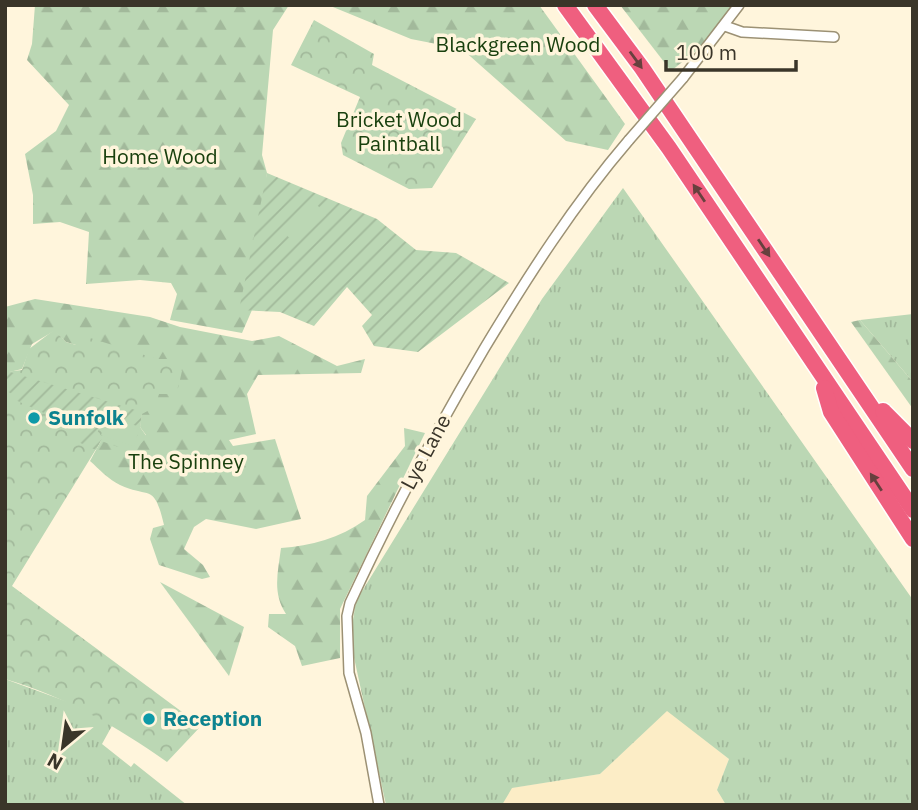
<svg xmlns="http://www.w3.org/2000/svg" width="918" height="810" font-family="'IBM Plex Sans',sans-serif">
  <style>
    .built { fill: #fcedc6 }
    .grass { fill: url(#grass-tufts) }
    .forest { fill: url(#forest-firs) }
    .park { fill: url(#park-crowns) }
    .garden { fill: url(#garden-furrows) }
    .pitch { fill: #bbd7b4 }
    .lines { fill: none; stroke-linecap: round; stroke-linejoin: round }
    .street-casing { stroke: #9c9174; stroke-width: 12 }
    .highway-casing { stroke: #fff; stroke-width: 19 }
    .street { stroke: #fff; stroke-width: 9 }
    .highway { stroke: #ef5f7f; stroke-width: 16 }
    .street-bridge-casing { stroke: #9c9174; stroke-width: 12; stroke-linecap: butt }
    .street-bridge { stroke: #fff; stroke-width: 9 }
    .oneway { fill: #67403e }
    .culture-dot { fill: #0f9aa8; stroke: #fff5dc; stroke-width: 2.5 }
    .labels { text-anchor: middle; stroke-width: 7; stroke-linejoin: round; paint-order: stroke }
    .park-label { font-size: 21px; fill: #19400e; stroke: #fff5dc }
    .culture-label { font-size: 21px; font-weight: bold; fill: #0d838f; stroke: #fff5dc; text-anchor: start }
    .street-label { font-size: 21px; fill: #3a3529; stroke: #fff5dc }
  </style>
  <defs>
    <pattern id="grass-tufts" width="24" height="20" patternUnits="userSpaceOnUse" patternTransform="scale(1.75)"><rect width="24" height="20" fill="#bbd7b4"/><path d="M3 7l-1-3M5 7V3M7 7l1-3M15 17l-1-3M17 17v-4M19 17l1-3" fill="none" stroke="#a2b99b"/></pattern>
    <pattern id="forest-firs" width="22" height="20" patternUnits="userSpaceOnUse" patternTransform="scale(1.75)"><rect width="22" height="20" fill="#bbd7b4"/><path d="M5 1l3.5 6h-7zM16 11l3.5 6h-7z" fill="#a2b99b"/></pattern>
    <pattern id="park-crowns" width="20" height="18" patternUnits="userSpaceOnUse" patternTransform="scale(1.75)"><rect width="20" height="18" fill="#bbd7b4"/><path d="M2 6a3 3 0 1 1 6 0M12 15a3 3 0 1 1 6 0" fill="none" stroke="#a2b99b"/></pattern>
    <pattern id="garden-furrows" width="10" height="10" patternUnits="userSpaceOnUse" patternTransform="scale(1.75)"><rect width="10" height="10" fill="#bbd7b4"/><path d="M-1 1l2-2M0 10L10 0M9 11l2-2" fill="none" stroke="#a2b99b"/></pattern>
  </defs>
  <rect width="100%" height="100%" fill="#fff5dc"/>
  <!-- built -->
  <polygon class="built" points="667,710 729,759 717,790 726,805 502,805 511,788 600,774"/>
  <!-- grass -->
  <g class="grass">
    <polygon points="623,188 913,600 913,805 726,805 717,790 729,759 667,711 600,774 512,788 502,805 386,805 350,639 356,601 542,299"/>
    <polygon points="913,314 913,382 860,320"/>
    <polygon points="5,679 68,702 113,724 102,744 131,767 134,763 187,805 5,805"/>
  </g>
  <!-- forest -->
  <g class="forest">
    <polygon points="35,5 289,5 273,30 262,155 267,173 252,310 242,333 170,320 177,294 171,283 140,280 86,284 89,232 60,222 33,224 33,195 25,154 56,131 69,105 27,60 32,44"/>
    <polygon points="328,5 539,5 625,124 608,150 566,141 462,49 411,39"/>
    <polygon points="620,5 732,5 706,43 671,71"/>
    <path d="M35 299 150 317 180 327 252 341 279 336 337 366 365 359 361 373 258 375 247 394 256 434 229 440 233 446 275 439 301 519 256 529 206 519 194 527 184 549 203 565 210 577 202 579 159 565 150 539 153 528 164 525C154 482 150 499 120 485 109 480 99 469 90 461L102 439 131 449 146 435 140 427 142 412 76 345 66 342 54 331 32 344 22 369 5 373V307Z"/>
    <polygon points="860,320 913,382 913,409 851,322"/>
    <path d="M404 428 425 433 340 609V658L302 666 295 646 268 627 269 614H286C272 593 278 572 281 548 311 546 340 538 365 520L367 496 405 446Z"/>
    <polygon points="160,582 244,627 229,676"/>
  </g>
  <!-- park -->
  <g class="park">
    <polygon points="314,20 374,54 372,65 476,119 432,188 409,189 343,155 341,143 360,97 291,65"/>
    <path d="M54 330 66 342 76 345 87 337 157 359H171L182 371 178 388 168 394H159L155 407 142 414 140 427 147 437 133 452 101 441 12 586 201 726 167 762C116 726 66 697 5 679V372L22 370 29 349Z"/>
  </g>
  <!-- garden -->
  <g class="garden">
    <polygon points="267,173 377,219 416,250 456,253 509,283 418,352 374,346 362,326 372,315 347,287 314,326 280,312 239,310"/>
    <polygon points="7,371 142,412 140,427 104,415 97,434 103,436 96,450 76,441 83,425 69,418 57,419 11,398 12,394 5,390"/>
  </g>
  <!-- pitch -->
  <g class="pitch">
    <polygon points="312,199 326,215 295,244 281,229"/>
    <polygon points="107,419 139,430 134,446 101,435"/>
  </g>
  <g class="lines">
    <!-- street casing -->
    <g class="street-casing">
      <g id="street">
        <polyline points="725,26 742,32 834,37"/>
        <polyline points="683,78 739,5"/>
        <path d="M379 805 366 733 349 673 347 616 350 603C390 516 435 432 484 349 528 276 574 204 629 140"/>
      </g>
    </g>
    <!-- highway casing -->
    <g class="highway-casing">
      <g id="highway">
        <polyline points="565,5 669,148 913,510"/>
        <polyline points="595,5 642,68 913,469"/>
        <polyline points="824,388 831,412 913,539"/>
        <polyline points="883,411 913,441"/>
      </g>
    </g>
    <!-- street -->
    <use href="#street" class="street"/>
    <!-- highway -->
    <use href="#highway" class="highway"/>
    <!-- street-bridge casing -->
    <g class="street-bridge-casing">
      <polyline id="street-bridge" points="629,140 683,78"/>
    </g>
    <!-- street-bridge -->
    <use href="#street-bridge" class="street-bridge"/>
  </g>
  <!-- one-way arrows -->
  <defs><path id="oneway-solid" d="M-6-.8H1V-3.2L6.5 0L1 3.2V.8H-6Z" transform="scale(1.75)"/></defs>
  <g class="oneway">
    <use href="#oneway-solid" transform="translate(636 60) rotate(54)"/>
    <use href="#oneway-solid" transform="translate(699 193) rotate(-124)"/>
    <use href="#oneway-solid" transform="translate(764 248) rotate(56)"/>
    <use href="#oneway-solid" transform="translate(876 482) rotate(-123)"/>
  </g>
  <!-- markers -->
  <g class="culture-dot">
    <circle cx="34" cy="418" r="7"/>
    <circle cx="149" cy="719" r="7"/>
  </g>
  <g class="labels">
    <!-- park labels -->
    <g class="park-label">
      <text x="518" y="52">Blackgreen Wood</text>
      <text x="399" y="127">Bricket Wood<tspan x="399" dy="24">Paintball</tspan></text>
      <text x="160" y="164">Home Wood</text>
      <text x="186" y="469">The Spinney</text>
    </g>
    <!-- culture labels -->
    <g class="culture-label">
      <text x="48" y="425">Sunfolk</text>
      <text x="163" y="726">Reception</text>
    </g>
    <!-- street labels -->
    <g class="street-label">
      <text transform="translate(426 452) rotate(-62)" y="7">Lye Lane</text>
    </g>
  </g>
  <!-- border -->
  <rect width="918" height="810" fill="none" stroke="#3a3529" stroke-width="14"/>
  <!-- north arrow -->
  <g transform="translate(63 747) rotate(209)" stroke="#fff5dc" stroke-width="5" paint-order="stroke">
  <path d="M0-5L12 26L0 18L-12 26Z" fill="#3a3529"/>
  <text y="-10" font-size="19" font-weight="bold" text-anchor="middle" fill="#3a3529">N</text>
  </g>
  <!-- scale -->
  <path d="M666 60v10h130v-10" fill="none" stroke="#3a3529" stroke-width="3.5"/>
  <text x="676" y="60" font-size="21" fill="#3a3529" stroke="#fff5dc" stroke-width="5" paint-order="stroke">100 m</text>
</svg>
